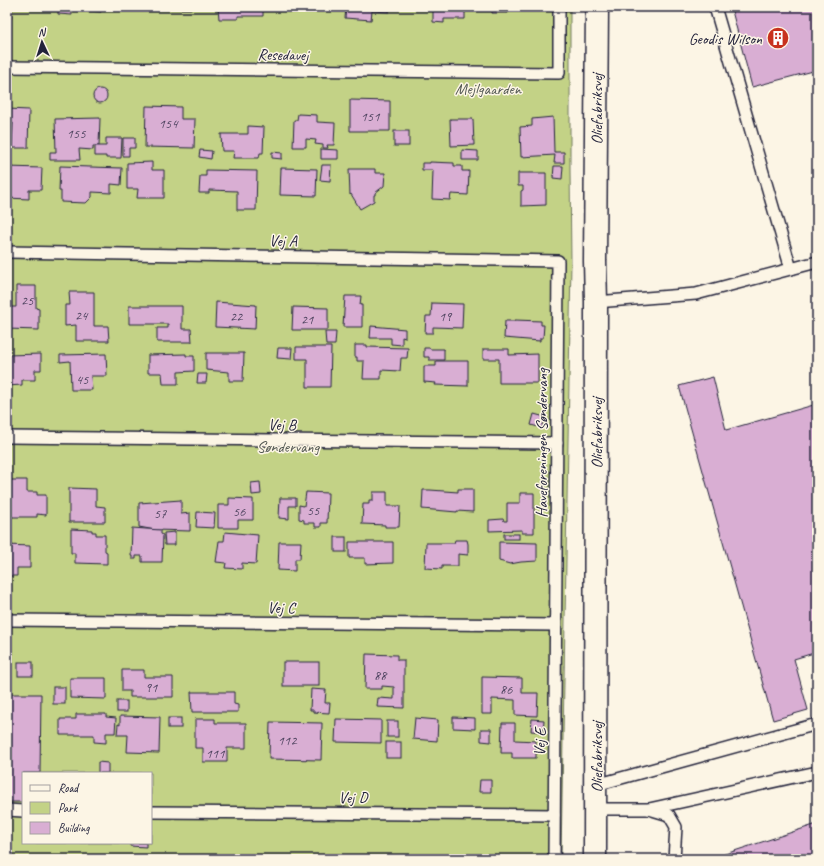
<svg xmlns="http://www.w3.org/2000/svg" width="824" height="866" font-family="Caveat,sans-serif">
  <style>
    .green { fill: #c3d286; stroke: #727a60; fill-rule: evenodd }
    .building { fill: #d9aed3; stroke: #22223b }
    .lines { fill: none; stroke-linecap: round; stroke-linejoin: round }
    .lane-casing { stroke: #22223b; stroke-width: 14 }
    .street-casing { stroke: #22223b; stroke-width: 25 }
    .lane { stroke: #fcf5e5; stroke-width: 11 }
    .street { stroke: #fcf5e5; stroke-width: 22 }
    .labels { text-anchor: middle; stroke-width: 3; stroke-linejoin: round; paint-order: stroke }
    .number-label { font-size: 14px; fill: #504561 }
    .poi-label { font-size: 16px; fill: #22223b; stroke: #fcf5e5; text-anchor: end }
    .street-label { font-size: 16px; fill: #22223b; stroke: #fcf5e5 }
    .park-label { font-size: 16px; fill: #525752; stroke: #fcf5e5 }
  </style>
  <rect width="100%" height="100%" fill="#fcf5e5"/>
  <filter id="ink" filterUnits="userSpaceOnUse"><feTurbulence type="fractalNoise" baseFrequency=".025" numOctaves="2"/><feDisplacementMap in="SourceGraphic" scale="8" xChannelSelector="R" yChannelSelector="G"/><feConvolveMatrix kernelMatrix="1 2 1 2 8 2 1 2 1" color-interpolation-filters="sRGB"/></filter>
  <g filter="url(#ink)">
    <!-- green -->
    <path class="green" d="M7 7H570V170L571 262 561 859H7ZM23 773H151V843H23Z"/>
    <!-- building -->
    <g class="building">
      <polygon points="7,7 30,7 12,7 11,19 7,19"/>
      <polygon points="58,7 102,7 101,12 72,10 72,15 58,14"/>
      <rect x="155" y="7" width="36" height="2"/>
      <polygon points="218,7 263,7 263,16 238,16 238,19 219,19"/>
      <polygon points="346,7 390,7 389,12 372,11 371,20 345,18"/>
      <polygon points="433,7 465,7 465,19 444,19 444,23 433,22"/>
      <polygon points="492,7 528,7 528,9 508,8 508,13 492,13"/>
      <polygon points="731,7 817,7 817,70 752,87"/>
      <circle cx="100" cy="96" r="7"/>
      <polygon points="350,100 390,101 390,131 350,131"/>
      <polygon points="146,106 181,107 181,119 195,119 194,148 145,147"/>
      <polygon points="8,109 29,110 28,148 12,148 13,123 11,124 10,138 7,138 7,121"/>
      <polygon points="298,114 317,115 317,122 335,123 334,145 327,145 328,148 323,148 323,145 315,144 316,140 306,139 306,147 293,147 294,120 297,120"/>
      <polygon points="553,117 554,152 564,152 564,163 554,163 555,155 521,157 520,127 532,126 532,119"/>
      <polygon points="100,118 99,146 93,146 93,150 79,149 80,160 50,160 50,152 56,152 55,119"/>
      <polygon points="450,119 473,119 474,145 451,146"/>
      <polygon points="248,126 264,127 263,153 260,153 259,158 233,158 234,151 222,151 221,134 248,134"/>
      <rect x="394" y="131" width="15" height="15"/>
      <polygon points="106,138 122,138 121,158 106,158 106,156 95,156 95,146 106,146"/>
      <polygon points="123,138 135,138 135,148 129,148 129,156 123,156"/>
      <polygon points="321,149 338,150 338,159 321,159"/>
      <polygon points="200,150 212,151 211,159 199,157"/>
      <polygon points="462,150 478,151 478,160 462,160"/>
      <polygon points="272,152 282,153 282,159 272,158"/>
      <polygon points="152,162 152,170 164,170 164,198 137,198 138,189 127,189 127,163"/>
      <polygon points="430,162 454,163 454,166 462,166 462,171 469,171 468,195 451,194 450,200 432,199 433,170 422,170 422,163 430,163"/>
      <polygon points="322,165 331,165 330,181 320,180"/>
      <polygon points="60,166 122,168 121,185 111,184 111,193 92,192 92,197 86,203 61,202 61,191 59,191"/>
      <polygon points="554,166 563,166 562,179 553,178"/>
      <polygon points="7,167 42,168 41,190 29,190 29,199 7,198"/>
      <polygon points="281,168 317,169 316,196 280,195"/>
      <polygon points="349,169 375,169 375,173 385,173 384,186 375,193 375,195 374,195 374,201 360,209 351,194 350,195"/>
      <polygon points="206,170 257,171 256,210 237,210 237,191 209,190 209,193 199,193 200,176 206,176"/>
      <polygon points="518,173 546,173 546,205 521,206 521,191 523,190 523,186 518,186"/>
      <polygon points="16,286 36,286 36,308 39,309 39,330 7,329 7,307 16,307"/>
      <polygon points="69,292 94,292 94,326 108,326 109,341 76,341 76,325 65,326 65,305 70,305"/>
      <polygon points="345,296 361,296 360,305 362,305 362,327 343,327"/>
      <polygon points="216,302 256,305 255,329 215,327"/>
      <polygon points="432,303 463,304 462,328 433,327 433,333 425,333 426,316 431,316"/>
      <polygon points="129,306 182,306 182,329 191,329 192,342 157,342 157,328 168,328 168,324 129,324"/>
      <polygon points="293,307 328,308 328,330 292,330"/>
      <polygon points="515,320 541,321 541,325 544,325 543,338 540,338 540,341 504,338 505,321 515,321"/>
      <polygon points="371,326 405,329 405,338 402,337 402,345 391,344 391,338 370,338"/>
      <polygon points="325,332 336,332 335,345 326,345"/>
      <polygon points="355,345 367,345 367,347 408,348 407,358 401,358 400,371 381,370 381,379 363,379 364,361 357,361 357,357 355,357"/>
      <polygon points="296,347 331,347 330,387 307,387 307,359 296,359"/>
      <polygon points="278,348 292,348 291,359 277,358"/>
      <polygon points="424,348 430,348 430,349 444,349 444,360 429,360 429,357 424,357"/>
      <polygon points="483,349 509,349 509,355 538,354 538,383 499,383 499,359 483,359"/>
      <polygon points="206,353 244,353 243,381 229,381 229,372 206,370"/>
      <polygon points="41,354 41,370 35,370 35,380 22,380 22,385 7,386 7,355"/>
      <polygon points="106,354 107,376 91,376 92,390 71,390 70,361 60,362 60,355"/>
      <polygon points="186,354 186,356 194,356 194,371 178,372 178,384 163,384 162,373 148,373 148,355"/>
      <polygon points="436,361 468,361 468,386 435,385 436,383 424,382 424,366 436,366"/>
      <polygon points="198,374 207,374 206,383 197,383"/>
      <polygon points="713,377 726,430 817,404 817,652 794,659 808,710 773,720 679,386"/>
      <polygon points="534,414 545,417 542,428 531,425"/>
      <polygon points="7,480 27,480 27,492 37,492 37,495 46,495 46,515 37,514 37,517 7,517"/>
      <polygon points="260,482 261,494 252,495 251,483"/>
      <polygon points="69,488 96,489 96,506 105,507 105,522 69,522"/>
      <polygon points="458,489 473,489 473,512 457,511 457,512 422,509 423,490 430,490 458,492"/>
      <polygon points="306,492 328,493 327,523 321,523 321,527 315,527 315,523 304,523 304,520 299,519 299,505 304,506"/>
      <polygon points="373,492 387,492 387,506 400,506 399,527 385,527 385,525 362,524 363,504 369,504 369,500 373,500"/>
      <polygon points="520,493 534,493 534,533 522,533 522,530 489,531 489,520 503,519 504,521 507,521 507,503 520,503"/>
      <polygon points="229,498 253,499 253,520 238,520 238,528 218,528 218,505 229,505"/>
      <polygon points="280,498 296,498 296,506 289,506 289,519 279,518"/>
      <polygon points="181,500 181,514 190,513 190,531 155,530 139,527 139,503"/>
      <polygon points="197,512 215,513 214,528 196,527"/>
      <polygon points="132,528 161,530 161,534 163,535 162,562 142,562 142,556 136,556 136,559 132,559 132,556 131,556"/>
      <polygon points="71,529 92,530 92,532 96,532 96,535 105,535 105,551 107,552 107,564 75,563 75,553 71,553"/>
      <polygon points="175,532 175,545 165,545 164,533"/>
      <polygon points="225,532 258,535 256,564 242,563 242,569 225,568 226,563 216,562 219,541 224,541"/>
      <rect x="504" y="534" width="15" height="5"/>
      <rect x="335" y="537" width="11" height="15"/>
      <polygon points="455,540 467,540 468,544 468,555 458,554 458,566 442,566 442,569 425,568 426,543 454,543"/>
      <polygon points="279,542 301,542 300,559 295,559 295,571 278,570"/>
      <polygon points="349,542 393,542 393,563 365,564 365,558 349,558"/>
      <polygon points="499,542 537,543 537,561 521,562 510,564 499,561"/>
      <polygon points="7,545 30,546 30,568 17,568 17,576 7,576"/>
      <polygon points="7,632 9,632 8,678 7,678"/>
      <polygon points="366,654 397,655 397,660 404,660 404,708 377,707 378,698 394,699 394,687 382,686 382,689 365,689"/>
      <rect x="18" y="662" width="15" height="14"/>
      <rect x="283" y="662" width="36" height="24"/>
      <polygon points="122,670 144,670 144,677 173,677 173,697 130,697 130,691 122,691"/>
      <polygon points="482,677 522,678 522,693 538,693 537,716 515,715 515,700 492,699 492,714 482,714"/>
      <polygon points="70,678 106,678 106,699 70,698"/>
      <rect x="53" y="687" width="12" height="17"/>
      <polygon points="311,689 326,690 325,703 330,703 329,713 313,712 313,710 310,710"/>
      <polygon points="191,692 234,692 234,704 238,705 238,712 192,712"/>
      <polygon points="9,694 41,694 40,773 23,773 23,802 7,802"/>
      <rect x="117" y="701" width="10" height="11"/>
      <polygon points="76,714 106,714 106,717 116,718 115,733 106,733 106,743 94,742 94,735 60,735 60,719 76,719"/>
      <polygon points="120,716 160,717 159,753 127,752 128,735 117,735 118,724 120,725"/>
      <polygon points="453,717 475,718 475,729 453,728"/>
      <rect x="168" y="718" width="13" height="10"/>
      <polygon points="415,718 438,720 437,741 413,739"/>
      <polygon points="195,719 215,719 215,723 246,723 246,748 227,748 227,762 203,762 203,748 195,748"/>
      <polygon points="336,719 381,720 381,743 335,742"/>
      <polygon points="532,719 544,720 543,732 531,731"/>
      <rect x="387" y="721" width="11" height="16"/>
      <polygon points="270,722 322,723 321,760 269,759"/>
      <polygon points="502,723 515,723 515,740 536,741 536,758 512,758 512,753 501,753"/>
      <polygon points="481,729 491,729 491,742 481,741"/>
      <rect x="386" y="742" width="15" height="16"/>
      <polygon points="98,762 108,763 108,773 98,773"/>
      <polygon points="480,780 491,780 491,792 479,792"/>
      <polygon points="817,824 817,859 720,859 719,856"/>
      <polygon points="130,843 146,843 146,847 130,846"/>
    </g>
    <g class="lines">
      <!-- lane casing -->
      <g class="lane-casing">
        <g id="lane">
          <polyline points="715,7 791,269"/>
          <polyline points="7,67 559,73 559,7"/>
          <polyline points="7,252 558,261 554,859"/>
          <polyline points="596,302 696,294 817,262"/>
          <polyline points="7,437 557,443"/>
          <polyline points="7,620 555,625"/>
          <polyline points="596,785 817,724"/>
          <polyline points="595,809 649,809 669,815 676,827 674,859"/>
          <polyline points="649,809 817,772"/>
          <polyline points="7,810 23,811"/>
          <polyline points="151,812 554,815"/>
        </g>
      </g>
      <!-- street casing -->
      <g class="street-casing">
        <polyline id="street" points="595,859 596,302 595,261 597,7"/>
      </g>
      <!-- lane -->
      <use href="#lane" class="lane"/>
      <!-- street -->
      <use href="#street" class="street"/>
    </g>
  </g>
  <!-- icons -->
  <defs>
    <g id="building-disc" transform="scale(1.15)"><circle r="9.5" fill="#c8321e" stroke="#fcf5e5"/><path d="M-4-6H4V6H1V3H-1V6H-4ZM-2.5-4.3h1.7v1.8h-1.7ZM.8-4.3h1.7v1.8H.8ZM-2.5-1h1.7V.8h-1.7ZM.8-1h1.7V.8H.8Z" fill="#fff"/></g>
  </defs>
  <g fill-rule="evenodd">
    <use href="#building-disc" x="778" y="38"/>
  </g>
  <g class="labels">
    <!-- number labels -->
    <g class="number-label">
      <text x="370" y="121">151</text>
      <text x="168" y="128">154</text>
      <text x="76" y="138">155</text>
      <text x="27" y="305">25</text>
      <text x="81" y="320">24</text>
      <text x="236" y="321">22</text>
      <text x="445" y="321">19</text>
      <text x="307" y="324">21</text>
      <text x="82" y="384">45</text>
      <text x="313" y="515">55</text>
      <text x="239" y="516">56</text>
      <text x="160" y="518">57</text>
      <text x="380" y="680">88</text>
      <text x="151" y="692">91</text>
      <text x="506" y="694">86</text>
      <text x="287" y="745">112</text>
      <text x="215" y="758">111</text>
    </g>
    <!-- poi labels -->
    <g class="poi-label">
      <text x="762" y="44">Geodis Wilson</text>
    </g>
    <!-- street labels -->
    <g class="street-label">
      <text transform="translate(283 54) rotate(1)" y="6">Resedavej</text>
      <text transform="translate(596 109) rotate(-90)" y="6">Oliefabriksvej</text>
      <text transform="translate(283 240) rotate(1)" y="6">Vej A</text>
      <text transform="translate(282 424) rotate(1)" y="6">Vej B</text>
      <text transform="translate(596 433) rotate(-90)" y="6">Oliefabriksvej</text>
      <text transform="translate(541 443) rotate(-90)" y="6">Haveforeningen Søndervang</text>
      <text transform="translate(281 607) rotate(1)" y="6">Vej C</text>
      <text transform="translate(539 742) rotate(-90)" y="6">Vej E</text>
      <text transform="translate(596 757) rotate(-90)" y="6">Oliefabriksvej</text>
      <text x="353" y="803">Vej D</text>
    </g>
    <!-- park labels -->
    <g class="park-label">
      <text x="488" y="94">Mejlgaarden</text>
      <text x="288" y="452">Søndervang</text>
    </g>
  </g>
  <!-- margin -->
  <rect width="824" height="866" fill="none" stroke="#fcf5e5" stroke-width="24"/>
  <rect x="12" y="12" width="800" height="842" fill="none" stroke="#22223b" stroke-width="1.5" filter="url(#ink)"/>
  <!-- legend -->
  <rect x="22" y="772" width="130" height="72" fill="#fcf5e5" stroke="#a5a1a1"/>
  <rect x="30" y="785" width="20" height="6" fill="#fcf5e5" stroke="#a5a1a1"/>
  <text x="58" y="792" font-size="12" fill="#22223b">Road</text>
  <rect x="30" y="802" width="20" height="12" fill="#c3d286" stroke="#a5a1a1"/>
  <text x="58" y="812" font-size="12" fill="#22223b">Park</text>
  <rect x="30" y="822" width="20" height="12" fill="#d9aed3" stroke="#a5a1a1"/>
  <text x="58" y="832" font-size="12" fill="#22223b">Building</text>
  <!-- north arrow -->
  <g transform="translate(42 42) rotate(356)" stroke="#fcf5e5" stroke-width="3" paint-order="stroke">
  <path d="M0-3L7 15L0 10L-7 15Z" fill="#22223b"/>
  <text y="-6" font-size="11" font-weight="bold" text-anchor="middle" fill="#22223b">N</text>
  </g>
</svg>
